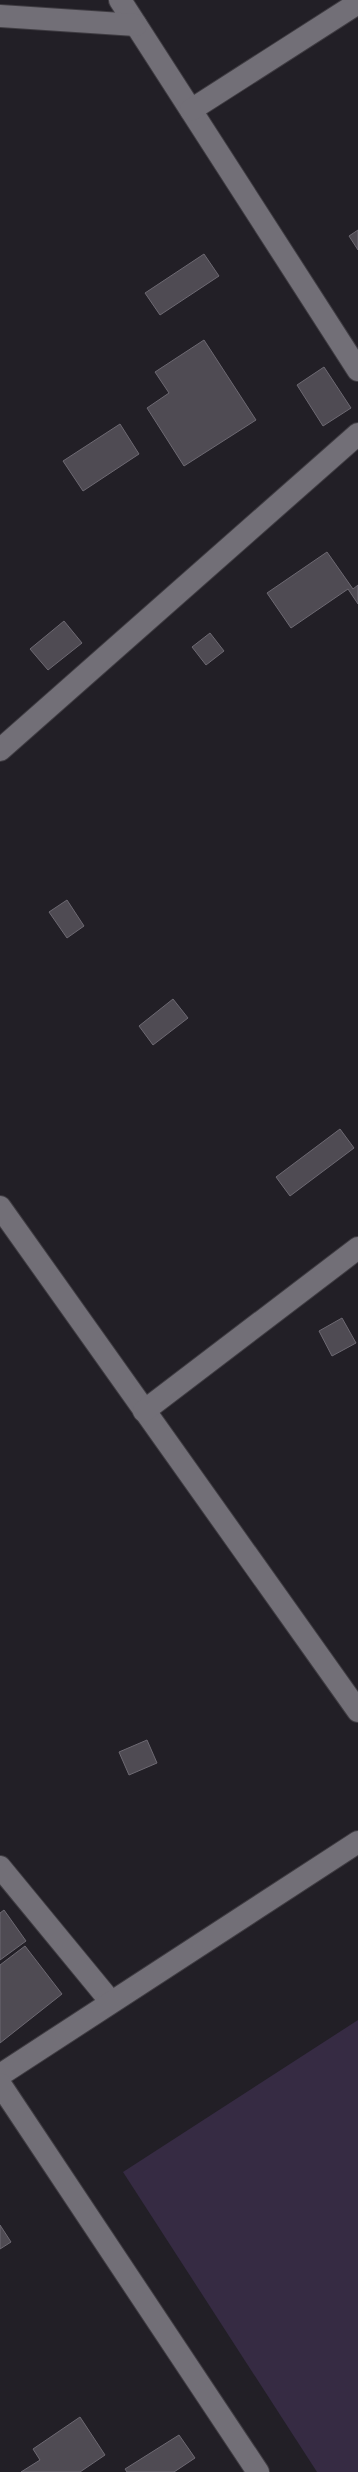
<svg xmlns="http://www.w3.org/2000/svg" width="358" height="2472" font-family="'DejaVu Sans',sans-serif">
  <style>
    .garden { fill: #362b43 }
    .building { fill: #4f4b53; stroke: #6d6972 }
    .lines { fill: none; stroke-linecap: round; stroke-linejoin: round }
    .minor-casing { stroke: #3f3c42; stroke-width: 24 }
    .minor { stroke: #726f77; stroke-width: 22 }
  </style>
  <rect width="100%" height="100%" fill="#221f26"/>
  <!-- garden -->
  <polygon class="garden" points="358,2020 358,2472 317,2472 123,2172"/>
  <!-- building -->
  <g class="building">
    <polygon points="358,230 358,250 349,236"/>
    <polygon points="204,254 219,276 160,315 145,293"/>
    <polygon points="204,340 256,420 184,466 147,408 169,393 155,372"/>
    <polygon points="324,367 351,408 323,426 297,385"/>
    <polygon points="120,424 139,454 83,491 63,461"/>
    <polygon points="327,552 353,589 358,585 358,604 348,589 291,628 267,593"/>
    <polygon points="64,621 82,643 48,670 30,649"/>
    <polygon points="210,633 224,651 206,665 192,647"/>
    <polygon points="67,900 84,926 67,938 49,912"/>
    <polygon points="173,999 188,1018 153,1045 139,1026"/>
    <polygon points="340,1129 354,1148 290,1196 276,1177"/>
    <polygon points="342,1318 356,1343 332,1356 319,1331"/>
    <polygon points="147,1740 157,1763 129,1775 119,1752"/>
    <polygon points="4,1910 26,1941 0,1960 0,1913"/>
    <polygon points="25,1946 62,1994 0,2043 0,1965"/>
    <polygon points="0,2225 11,2242 0,2249"/>
    <polygon points="80,2417 105,2455 80,2472 21,2472 40,2460 33,2449"/>
    <polygon points="179,2435 195,2458 174,2472 127,2472 125,2469"/>
  </g>
  <g class="lines">
    <!-- minor casing -->
    <g class="minor-casing">
      <g id="minor">
        <polyline points="120,0 358,370"/>
        <polyline points="0,16 136,25"/>
        <polyline points="191,110 358,3"/>
        <polyline points="0,750 358,434"/>
        <polyline points="0,1207 358,1711"/>
        <polyline points="144,1411 358,1248"/>
        <polyline points="0,1867 111,2002"/>
        <polyline points="0,2075 358,1842"/>
        <polyline points="0,2084 258,2472"/>
      </g>
    </g>
    <!-- minor -->
    <use href="#minor" class="minor"/>
  </g>
</svg>
